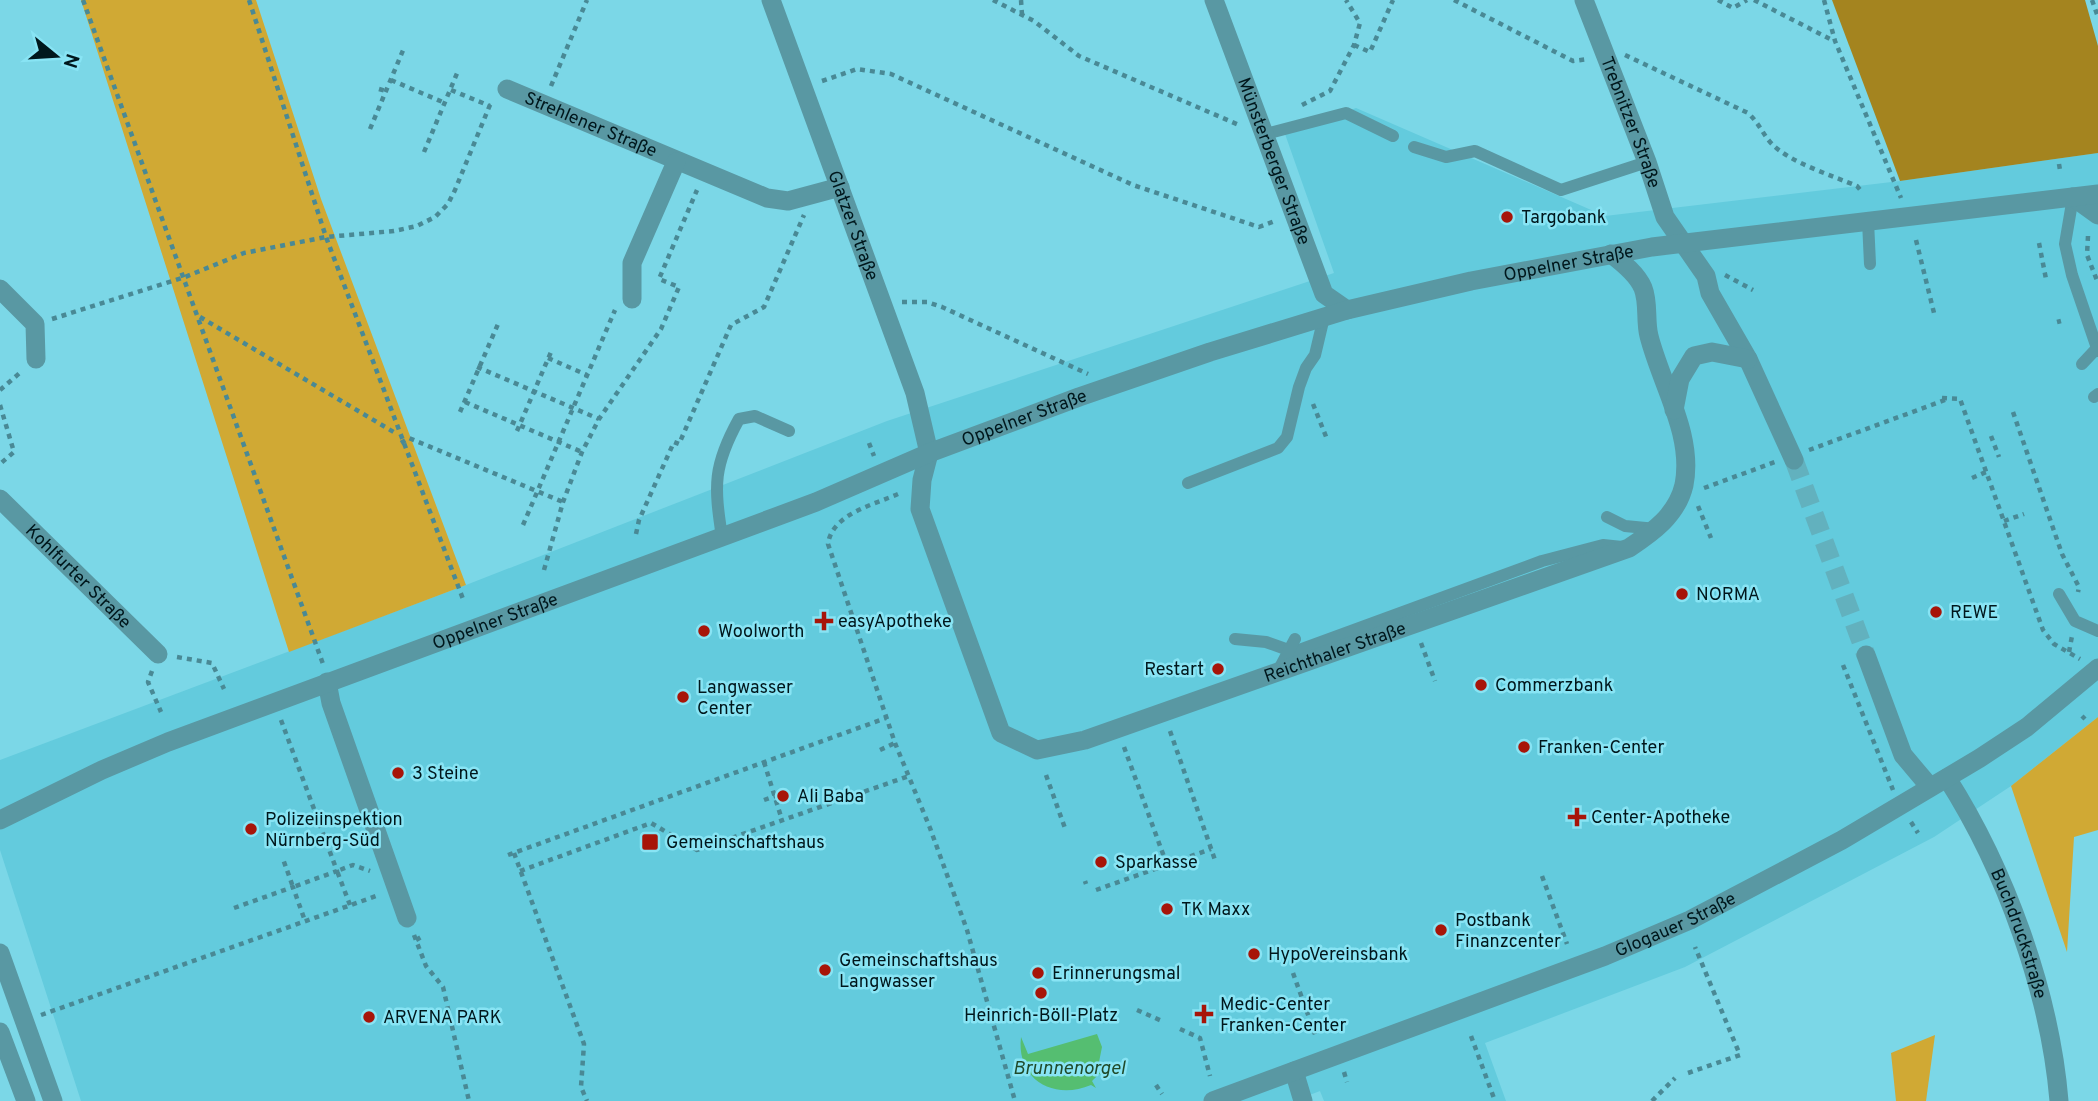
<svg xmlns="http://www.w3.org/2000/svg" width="2098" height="1101" font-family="Overpass,sans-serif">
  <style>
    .built { fill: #63cbdd }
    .green { fill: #d0a934 }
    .forest { fill: #a4841f }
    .water { fill: #55be71 }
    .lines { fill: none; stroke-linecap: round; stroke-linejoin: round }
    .minor-tunnel { stroke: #62b1be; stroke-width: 19; stroke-dasharray: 19 10; stroke-linecap: butt }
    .path { stroke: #498995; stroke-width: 4.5; stroke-dasharray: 5 5; stroke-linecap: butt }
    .service { stroke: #5998a3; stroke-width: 12 }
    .pedestrian { stroke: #5998a3; stroke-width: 19 }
    .minor { stroke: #5998a3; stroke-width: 19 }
    .tertiary { stroke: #5998a3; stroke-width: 19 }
    .poi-dot { fill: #a71509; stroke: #88e4f4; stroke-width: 2.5 }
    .labels { text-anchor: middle; stroke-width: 5; stroke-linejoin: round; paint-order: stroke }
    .street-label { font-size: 18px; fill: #00171c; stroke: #88e4f4 }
    .poi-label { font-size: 18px; fill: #00171c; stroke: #88e4f4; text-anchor: start }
    .water-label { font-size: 19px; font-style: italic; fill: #204a2a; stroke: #88e4f4 }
  </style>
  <rect width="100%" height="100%" fill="#7bd7e7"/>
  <!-- built -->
  <polygon class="built" points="1356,108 1605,216 1900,181 2098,153 2098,717 2011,786 1934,837 1685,967 1485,1043 1506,1101 1324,1101 1320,1091 1294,1101 81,1101 0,850 0,760 466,585 887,421 1334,273 1285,134"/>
  <!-- green -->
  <g class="green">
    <polygon points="81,0 256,0 321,199 466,585 289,652"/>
    <polygon points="2098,717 2098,830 2074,837 2067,952 2011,786"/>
    <polygon points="1935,1035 1926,1101 1896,1101 1891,1053"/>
  </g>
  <!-- forest -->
  <polygon class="forest" points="1832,0 2085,0 2098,46 2098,153 1900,181"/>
  <!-- water -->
  <path class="water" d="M1097 1034 1102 1047 1099 1062 1102 1063 1098 1070 1104 1075 1099 1074 1092 1081 1096 1088 1091 1085C1053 1101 1016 1079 1021 1037L1028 1054Z"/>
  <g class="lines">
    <!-- minor-tunnel -->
    <polyline class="minor-tunnel" points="1794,460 1866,655"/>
    <!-- path -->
    <g class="path">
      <polyline points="83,0 323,664"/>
      <polyline points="249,0 326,237 463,599"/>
      <polyline points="993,0 1034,21 1079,56 1239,125"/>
      <polyline points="1021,0 1022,15"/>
      <polyline points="1454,0 1573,61 1588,59"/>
      <polyline points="1718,0 1733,8 1747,0"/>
      <polyline points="1754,0 1834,41"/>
      <polyline points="1824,0 1835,41 1901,198"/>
      <polyline points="2092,0 2098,17"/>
      <polyline points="1354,45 1370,52 1393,0"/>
      <path d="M1625 55 1748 113C1760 124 1763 135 1772 144 1789 162 1833 176 1857 186L1862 192"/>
      <polyline points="391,80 445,103"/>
      <polyline points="822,81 857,69 891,74 1133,185 1259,227 1275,221"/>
      <polyline points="551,86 587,0"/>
      <polyline points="379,89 386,91"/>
      <polyline points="451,90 490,106"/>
      <polyline points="1302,105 1330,91 1354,45 1360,23 1346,0"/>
      <polyline points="370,129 404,48"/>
      <polyline points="424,152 458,71"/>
      <polyline points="2059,164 2060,170"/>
      <polyline points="2088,236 2087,255 2098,283"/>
      <polyline points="1916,240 1935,317"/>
      <polyline points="2039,243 2046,279"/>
      <polyline points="1725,275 1753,290"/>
      <polyline points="902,302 927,302 942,307 1088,374"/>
      <polyline points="200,317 397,434"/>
      <polyline points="52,319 185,277 244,253 326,237 394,231 417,226 435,217 448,204 455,190 492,100"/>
      <polyline points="2057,322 2061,321"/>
      <polyline points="548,358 587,375"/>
      <polyline points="477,367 599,419"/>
      <polyline points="0,390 22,371"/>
      <polyline points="1942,398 1960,399 2043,630 2054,644 2080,659"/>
      <polyline points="465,402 582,452"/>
      <polyline points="1313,404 1327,439"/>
      <polyline points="0,405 14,452 0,464"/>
      <polyline points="460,412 498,324"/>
      <polyline points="2013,412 2062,554 2079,587 2078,592"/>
      <polyline points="517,431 551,352"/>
      <polyline points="1991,436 1999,457"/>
      <polyline points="401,443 409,438 563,502"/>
      <polyline points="869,443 874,456"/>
      <polyline points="1809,450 1945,400"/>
      <polyline points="1972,478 1986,472"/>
      <polyline points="1704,488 1775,462"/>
      <path d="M898 494C873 505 832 514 828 544L895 743 930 828 967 930 1015 1101"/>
      <polyline points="1698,506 1711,538"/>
      <polyline points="2004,521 2024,514"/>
      <polyline points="523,525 615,310"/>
      <polyline points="636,534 639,520 674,442 679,444 731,325 764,307 804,215"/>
      <polyline points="544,570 563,502 582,452 599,419 661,329 679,287 659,279 697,190"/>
      <polyline points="1421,643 1435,681"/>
      <polyline points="2069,652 2072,636"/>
      <polyline points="177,657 212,663 224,689"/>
      <polyline points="1843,665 1893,790"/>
      <polyline points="152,671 148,682 161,712"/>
      <polyline points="2082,716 2085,719"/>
      <polyline points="281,720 337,871 293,887 283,859"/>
      <polyline points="1170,731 1215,860"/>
      <polyline points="1124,747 1167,865"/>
      <polyline points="880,750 895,743"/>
      <polyline points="764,762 782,820"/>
      <polyline points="1046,775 1066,831"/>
      <polyline points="764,800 775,796"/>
      <polyline points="1911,822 1918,833"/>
      <polyline points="514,853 584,1044 581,1087 587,1101"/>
      <polyline points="508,855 886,718"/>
      <polyline points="520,871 651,823 697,850 909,776"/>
      <polyline points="1542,876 1567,944"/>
      <polyline points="1085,881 1086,884"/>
      <polyline points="1096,890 1211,849"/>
      <polyline points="350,905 337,871 353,865 370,871"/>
      <polyline points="234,908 293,887 305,921"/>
      <polyline points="414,935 426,966 443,987 469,1101"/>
      <polyline points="416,940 423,936"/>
      <polyline points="1293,973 1316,1037"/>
      <polyline points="1137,1010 1162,1021"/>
      <polyline points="41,1015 379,895"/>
      <polyline points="1180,1029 1200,1038 1210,1076"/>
      <polyline points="1471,1036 1495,1101"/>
      <polyline points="1344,1072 1347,1082"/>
      <polyline points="1688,1073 1740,1055 1695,947"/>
      <polyline points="1156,1085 1162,1094"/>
      <polyline points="1652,1101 1675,1078"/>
    </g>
    <!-- service -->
    <g class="service">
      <polyline points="1262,135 1346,113 1393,136"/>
      <polyline points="1414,147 1446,157 1475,151 1561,190 1647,162"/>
      <polyline points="2073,197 2065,244 2072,275 2098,351"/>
      <polyline points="1868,221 1870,264"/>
      <polyline points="2082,364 2097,348"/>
      <polyline points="2094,397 2098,394"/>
      <polyline points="1188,483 1278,448 1287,437 1299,387 1306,368 1315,355 1324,317"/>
      <polyline points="1607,517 1625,526 1656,529"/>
      <path d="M722 537C714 485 713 466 739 419L755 416 789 431"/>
      <polyline points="2059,594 2075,621 2098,631"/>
      <polyline points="1235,639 1266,642 1294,652 1542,561 1603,545 1622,547"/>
      <polyline points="1278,671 1295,639"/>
    </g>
    <!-- pedestrian -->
    <polyline class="pedestrian" points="327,682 331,703 407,918"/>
    <!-- minor -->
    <g class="minor">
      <path id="s1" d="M771 0 915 393 929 453 922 480 920 509 1001 733 1037 750 1085 740 1629 548C1653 532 1677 515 1684 485 1694 435 1661 384 1649 336 1645 321 1649 303 1643 288 1637 274 1623 263 1611 254"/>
      <path id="s2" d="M1214 0 1324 294 1347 310"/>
      <path id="s3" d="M1584 0 1647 162 1665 217 1706 276 1710 293 1748 359 1794 460"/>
      <path id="s4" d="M507 89 767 198 788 201 840 187"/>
      <polyline points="2073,197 2098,215"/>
      <polyline points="0,289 35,324 36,359"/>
      <polyline points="632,299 632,263 676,162"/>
      <polyline points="1674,410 1680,379 1694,356 1712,352 1748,359"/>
      <path id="s5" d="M0 499 158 654"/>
      <polyline points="1866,655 1903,755 1930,787"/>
      <path id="s6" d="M1947 778C2005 869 2050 992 2059 1101"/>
      <polyline points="1294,1071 1303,1101"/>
    </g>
    <!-- tertiary -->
    <g class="tertiary">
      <path id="s7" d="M0 820 102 770 168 742 816 502 929 453 1079 397 1210 352 1347 310 1471 281 1652 247 2098 194"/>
      <polyline points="0,953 53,1101"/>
      <polyline points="0,1032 26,1101"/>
      <path id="s8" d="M1213 1101 1605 956 1690 920 1842 840 1980 758 2027 727 2098 668"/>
    </g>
  </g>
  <!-- markers -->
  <g class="poi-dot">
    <circle cx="1507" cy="217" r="7"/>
    <circle cx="1682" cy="594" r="7"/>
    <circle cx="1936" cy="612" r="7"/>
    <path d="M820.5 610.5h7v7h7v7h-7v7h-7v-7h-7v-7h7z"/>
    <circle cx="704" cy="631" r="7"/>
    <circle cx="1218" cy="669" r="7"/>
    <circle cx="1481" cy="685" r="7"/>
    <circle cx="683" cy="697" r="7"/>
    <circle cx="1524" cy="747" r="7"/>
    <circle cx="398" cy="773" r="7"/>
    <circle cx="783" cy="796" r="7"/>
    <path d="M1573.5 806.5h7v7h7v7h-7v7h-7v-7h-7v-7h7z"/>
    <circle cx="251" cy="829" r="7"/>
    <rect x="641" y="833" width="18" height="18" rx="3.5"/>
    <circle cx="1101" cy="862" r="7"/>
    <circle cx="1167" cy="909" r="7"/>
    <circle cx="1441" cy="930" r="7"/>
    <circle cx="1254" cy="954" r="7"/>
    <circle cx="825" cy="970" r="7"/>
    <circle cx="1038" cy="973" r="7"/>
    <circle cx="1041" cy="993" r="7"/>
    <path d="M1200.5 1003.5h7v7h7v7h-7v7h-7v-7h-7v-7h7z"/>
    <circle cx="369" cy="1017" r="7"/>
  </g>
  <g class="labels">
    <!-- street labels -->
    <g class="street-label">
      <text dy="6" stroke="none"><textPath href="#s3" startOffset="131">Trebnitzer Straße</textPath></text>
      <text dy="6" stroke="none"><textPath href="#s4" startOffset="91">Strehlener Straße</textPath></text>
      <text dy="6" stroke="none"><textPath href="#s2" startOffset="172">Münsterberger Straße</textPath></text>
      <text dy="6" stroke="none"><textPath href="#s1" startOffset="240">Glatzer Straße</textPath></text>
      <text dy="6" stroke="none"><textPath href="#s7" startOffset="1668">Oppelner Straße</textPath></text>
      <text dy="6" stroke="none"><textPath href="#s7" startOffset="1101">Oppelner Straße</textPath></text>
      <text dy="6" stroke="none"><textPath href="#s5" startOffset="110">Kohlfurter Straße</textPath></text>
      <text dy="6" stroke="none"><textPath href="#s7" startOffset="534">Oppelner Straße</textPath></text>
      <text dy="6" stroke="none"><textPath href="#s1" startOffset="1129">Reichthaler Straße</textPath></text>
      <text dy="6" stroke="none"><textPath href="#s8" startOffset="495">Glogauer Straße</textPath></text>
      <text dy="6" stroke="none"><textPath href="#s6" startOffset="172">Buchdruckstraße</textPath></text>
    </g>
    <!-- poi labels -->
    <g class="poi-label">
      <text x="1521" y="223">Targobank</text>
      <text x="1696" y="600">NORMA</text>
      <text x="1950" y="618">REWE</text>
      <text x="838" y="627">easyApotheke</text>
      <text x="718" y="637">Woolworth</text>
      <text x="1204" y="675" text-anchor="end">Restart</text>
      <text x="1495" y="691">Commerzbank</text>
      <text x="697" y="693">Langwasser<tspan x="697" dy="21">Center</tspan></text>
      <text x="1538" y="753">Franken-Center</text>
      <text x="412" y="779">3 Steine</text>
      <text x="797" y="802">Ali Baba</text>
      <text x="1591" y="823">Center-Apotheke</text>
      <text x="265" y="825">Polizeiinspektion<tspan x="265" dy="21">Nürnberg-Süd</tspan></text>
      <text x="666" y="848">Gemeinschaftshaus</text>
      <text x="1115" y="868">Sparkasse</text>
      <text x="1181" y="915">TK Maxx</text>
      <text x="1455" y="926">Postbank<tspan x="1455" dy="21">Finanzcenter</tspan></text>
      <text x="1268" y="960">HypoVereinsbank</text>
      <text x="839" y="966">Gemeinschaftshaus<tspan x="839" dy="21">Langwasser</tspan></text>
      <text x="1052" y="979">Erinnerungsmal</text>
      <text x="1220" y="1010">Medic-Center<tspan x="1220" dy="21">Franken-Center</tspan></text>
      <text x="1041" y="1021" text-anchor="middle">Heinrich-Böll-Platz</text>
      <text x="383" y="1023">ARVENA PARK</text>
    </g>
    <!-- water labels -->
    <g class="water-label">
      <text x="1069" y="1074">Brunnenorgel</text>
    </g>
  </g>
  <!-- north arrow -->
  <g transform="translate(56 56) rotate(108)" stroke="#88e4f4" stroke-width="5" paint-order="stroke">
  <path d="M0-5L12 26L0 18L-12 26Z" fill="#00171c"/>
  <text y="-10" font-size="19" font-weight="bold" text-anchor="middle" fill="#00171c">N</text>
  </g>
</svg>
